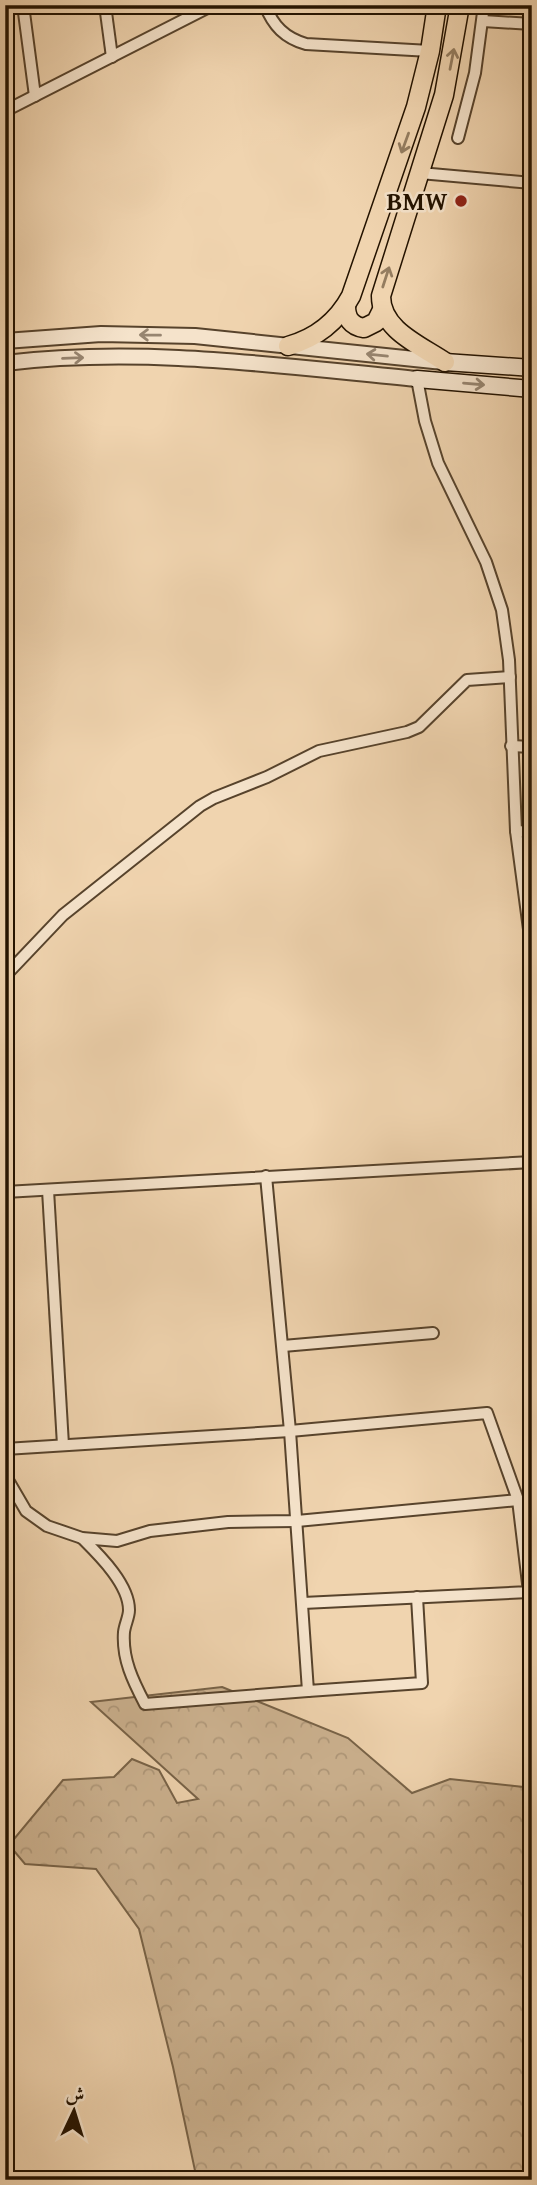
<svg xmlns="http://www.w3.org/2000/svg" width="537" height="2185" font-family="'Gentium Book Plus',Amiri,serif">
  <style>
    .forest { fill: url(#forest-crowns); stroke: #786348; stroke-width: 2 }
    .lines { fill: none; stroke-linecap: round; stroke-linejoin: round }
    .minor-casing { stroke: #57432c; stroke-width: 14 }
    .tertiary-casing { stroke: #57432c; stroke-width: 18 }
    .secondary-casing { stroke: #241300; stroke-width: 19 }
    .primary-casing { stroke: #241300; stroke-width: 21 }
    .minor { stroke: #f5e3cb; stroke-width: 10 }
    .tertiary { stroke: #f5e3cb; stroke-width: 14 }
    .secondary { stroke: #f5e3cb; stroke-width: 16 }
    .primary { stroke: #f0d4af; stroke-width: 18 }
    .oneway { stroke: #947d60 }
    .oneway2 { stroke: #978570 }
    .poi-dot { fill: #8f2418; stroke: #f5e3cb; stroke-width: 2.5 }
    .labels { text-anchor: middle; stroke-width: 5; stroke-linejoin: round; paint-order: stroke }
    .poi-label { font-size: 26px; font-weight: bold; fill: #241300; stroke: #f5e3cb; text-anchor: end }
  </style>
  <defs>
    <pattern id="forest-crowns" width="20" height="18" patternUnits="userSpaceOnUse" patternTransform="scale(1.75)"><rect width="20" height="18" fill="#cdb391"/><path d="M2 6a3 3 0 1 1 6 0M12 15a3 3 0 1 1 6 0" fill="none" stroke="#b0997b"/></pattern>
  </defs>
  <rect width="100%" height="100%" fill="#f0d4af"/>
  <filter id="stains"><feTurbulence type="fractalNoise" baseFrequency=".00286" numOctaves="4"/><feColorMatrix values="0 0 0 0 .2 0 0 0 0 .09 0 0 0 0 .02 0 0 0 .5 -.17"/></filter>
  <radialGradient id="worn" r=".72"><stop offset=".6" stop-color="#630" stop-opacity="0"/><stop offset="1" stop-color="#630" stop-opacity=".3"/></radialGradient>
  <!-- forest -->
  <polygon class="forest" points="222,1687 348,1738 412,1793 450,1779 532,1788 532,2180 197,2180 173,2067 139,1929 96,1869 25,1864 9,1845 63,1780 114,1777 132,1759 159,1770 177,1803 198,1799 91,1702"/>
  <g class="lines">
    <!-- minor casing -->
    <g class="minor-casing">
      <g id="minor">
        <polyline points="23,5 35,96"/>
        <polyline points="105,5 112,57"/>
        <path d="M265 5C273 26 285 38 306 44L430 51"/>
        <polyline points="483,21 532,24"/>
        <polyline points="5,111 213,5"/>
        <polyline points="458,138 475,73 484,5"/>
        <polyline points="420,173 532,183"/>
        <polyline points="417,379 425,421 438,463 486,562 502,610 509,660 516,831 532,952"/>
        <polyline points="511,746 532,747"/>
        <polyline points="516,831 532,832"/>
        <polyline points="5,976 63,915 200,806 214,798 267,777 319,751 407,732 419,727 467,680 510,677"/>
        <polyline points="266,1176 290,1431 308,1691 422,1683 417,1597"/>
        <polyline points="48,1190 63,1445"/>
        <polyline points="5,1192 532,1162"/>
        <polyline points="283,1346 433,1333"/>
        <polyline points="5,1449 290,1431 487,1413 518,1500"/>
        <polyline points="5,1475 26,1511 47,1526 82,1538 117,1541 150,1531 228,1522 297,1521 518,1500 529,1592 303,1603"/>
        <path d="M82 1538C99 1555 129 1584 129 1610 129 1617 125 1624 124 1632 122 1659 133 1681 145 1704L308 1691"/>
      </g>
    </g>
    <!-- tertiary casing -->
    <g class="tertiary-casing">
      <g id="tertiary">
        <polyline points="5,341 101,334 195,336 443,362"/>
        <path d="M5 363C142 346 280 366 417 379"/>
      </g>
    </g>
    <!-- secondary casing -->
    <g class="secondary-casing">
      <g id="secondary">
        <polyline points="445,362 532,368"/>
        <polyline points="417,379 532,389"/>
      </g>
    </g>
    <!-- primary casing -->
    <g class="primary-casing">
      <g id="primary">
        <path d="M346 306C346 318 351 326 364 328L376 322 382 310"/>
        <path d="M288 346C317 338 337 322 351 296L416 107 430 51 437 5"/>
        <path d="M445 362C420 345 381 330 381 296L444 95 460 5"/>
      </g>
    </g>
    <!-- minor -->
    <use href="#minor" class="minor"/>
    <!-- tertiary -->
    <use href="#tertiary" class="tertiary"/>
    <!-- secondary -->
    <use href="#secondary" class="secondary"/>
    <!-- primary -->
    <use href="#primary" class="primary"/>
  </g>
  <!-- one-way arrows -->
  <defs><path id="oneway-shaft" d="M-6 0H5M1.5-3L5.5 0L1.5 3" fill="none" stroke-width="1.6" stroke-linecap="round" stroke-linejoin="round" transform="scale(1.75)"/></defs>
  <g class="oneway">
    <use href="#oneway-shaft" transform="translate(452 59) rotate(-79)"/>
    <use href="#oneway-shaft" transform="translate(405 143) rotate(110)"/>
    <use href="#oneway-shaft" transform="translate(386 277) rotate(-72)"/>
  </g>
  <g class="oneway2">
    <use href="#oneway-shaft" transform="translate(150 335) rotate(-179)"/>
    <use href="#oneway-shaft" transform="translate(377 355) rotate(-174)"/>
    <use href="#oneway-shaft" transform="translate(73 358) rotate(-2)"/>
    <use href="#oneway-shaft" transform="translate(474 384) rotate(5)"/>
  </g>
  <!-- markers -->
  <circle class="poi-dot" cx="461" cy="201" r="7"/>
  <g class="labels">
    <!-- poi labels -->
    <g class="poi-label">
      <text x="447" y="210">BMW</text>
    </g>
  </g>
  <!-- margin -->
  <rect width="537" height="2185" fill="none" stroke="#f0d4af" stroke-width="28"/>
  <rect x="7" y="7" width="523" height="2171" fill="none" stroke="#241300" stroke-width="3.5"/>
  <rect x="14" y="14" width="509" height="2157" fill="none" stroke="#241300" stroke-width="2"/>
  <!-- north arrow -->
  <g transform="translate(74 2111) rotate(4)" stroke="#f5e3cb" stroke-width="5" paint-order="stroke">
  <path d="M0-5L12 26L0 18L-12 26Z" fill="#241300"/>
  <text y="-10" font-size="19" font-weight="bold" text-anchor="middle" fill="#241300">ش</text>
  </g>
  <rect width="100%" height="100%" filter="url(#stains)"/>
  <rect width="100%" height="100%" fill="url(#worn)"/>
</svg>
